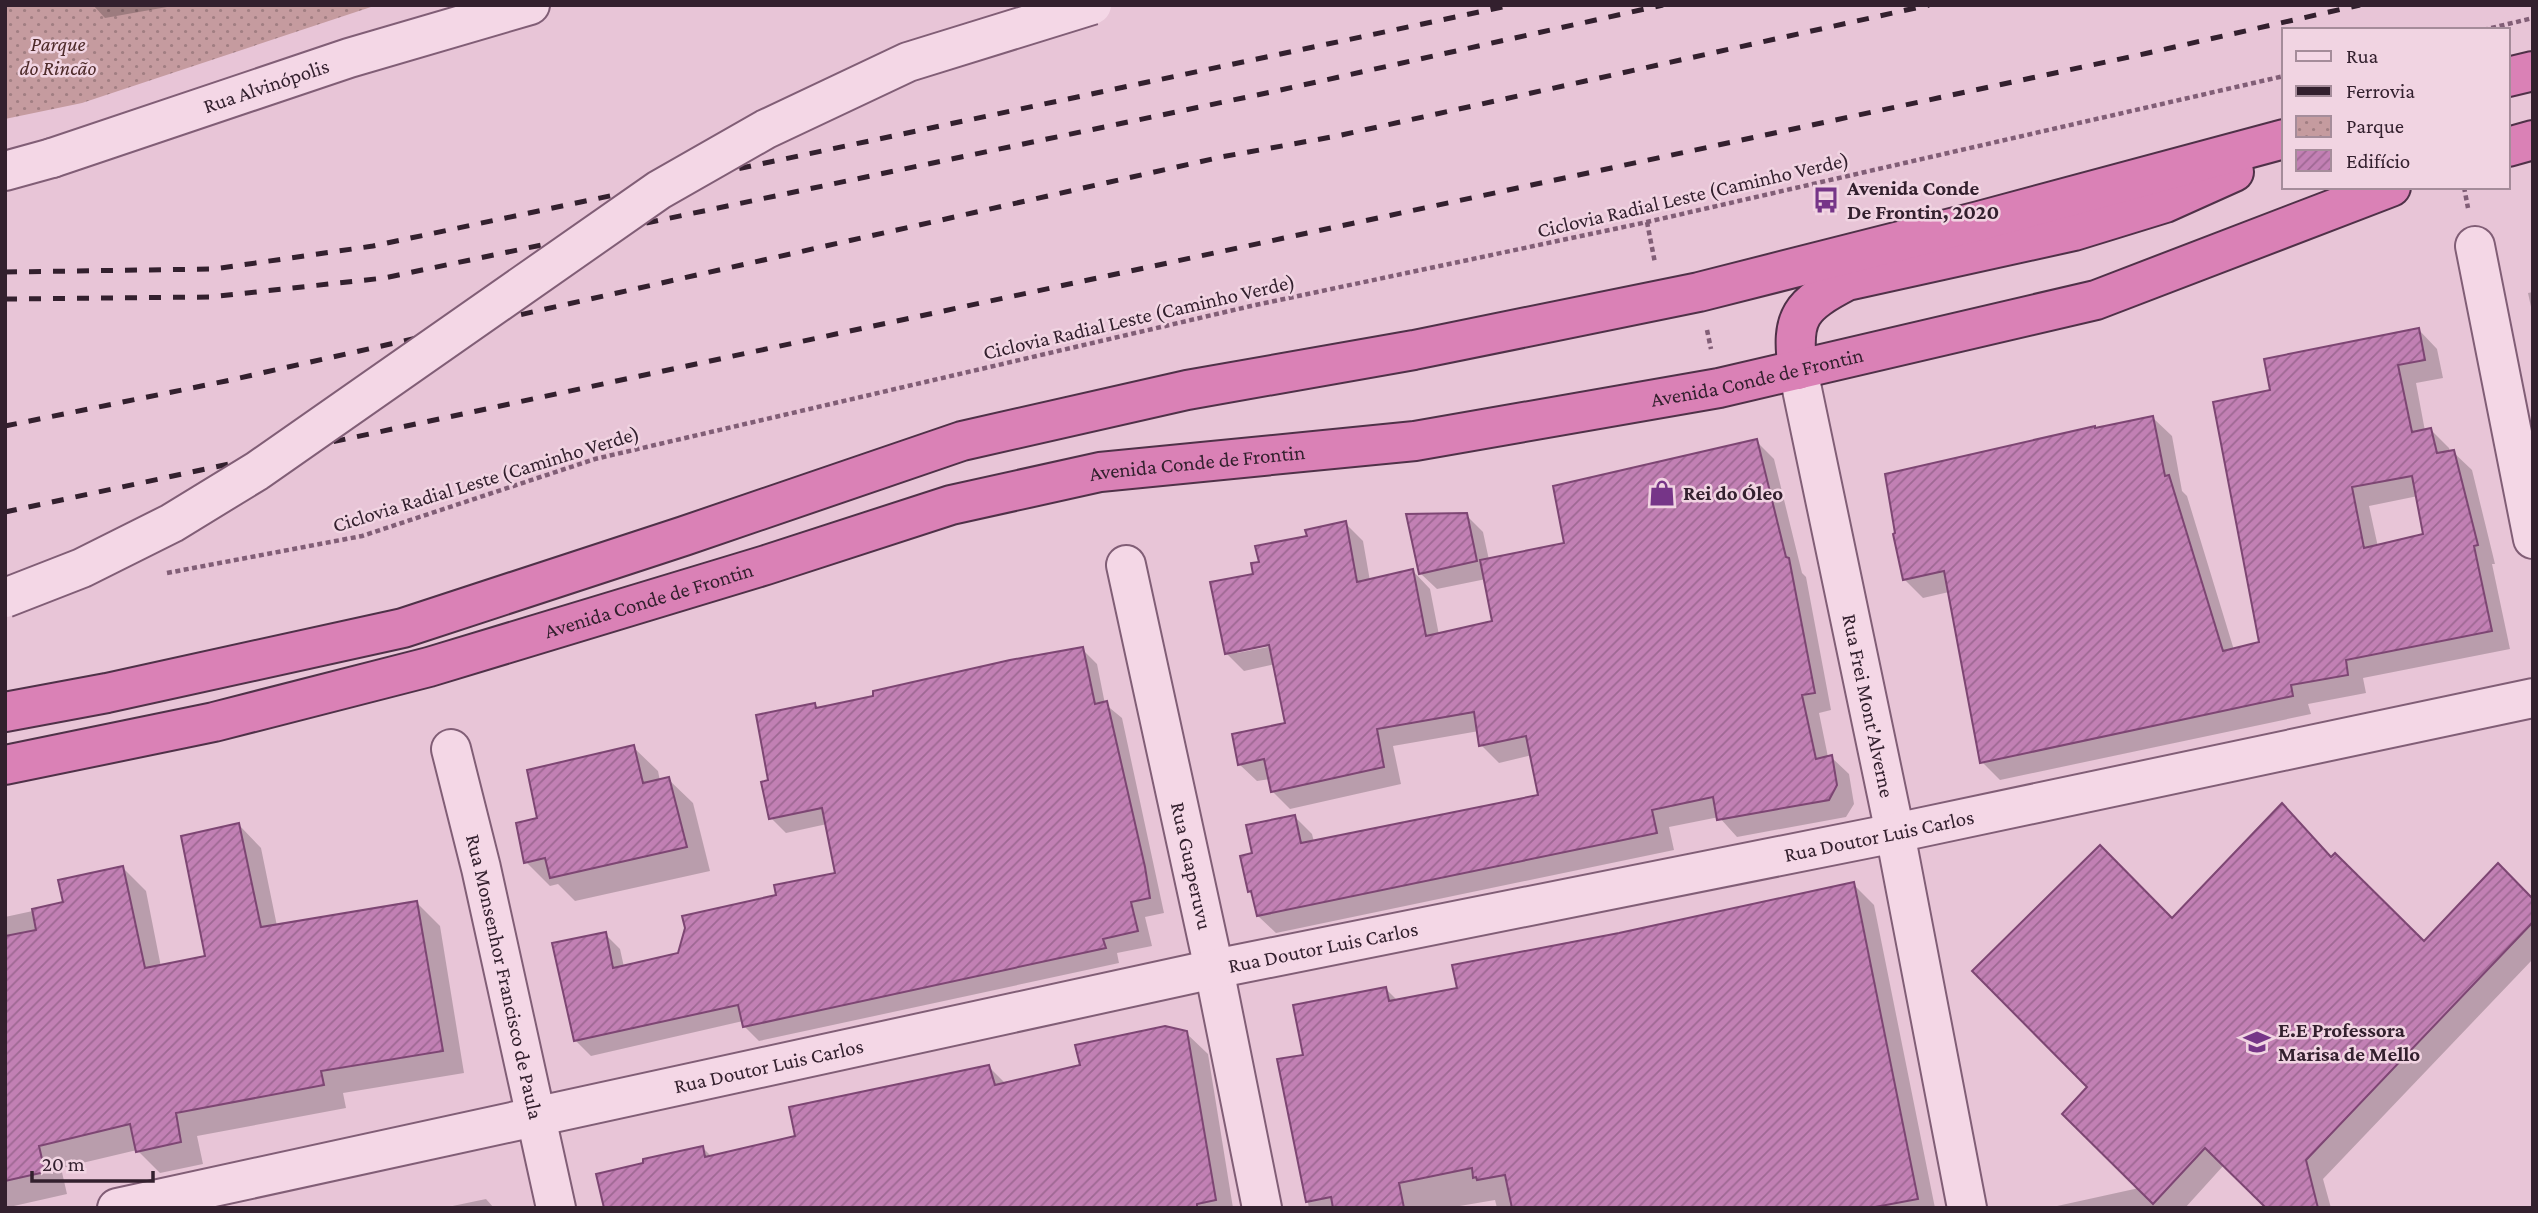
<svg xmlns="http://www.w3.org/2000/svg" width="2538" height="1213" font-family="'Crimson Pro',serif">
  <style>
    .park { fill: url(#park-dots) }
    .shadow { fill: #0003; fill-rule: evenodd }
    .building { fill: url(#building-hatch); stroke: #7d4673; stroke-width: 2; fill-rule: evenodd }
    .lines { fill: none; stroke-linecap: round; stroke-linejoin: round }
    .minor-casing { stroke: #815e76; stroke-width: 42 }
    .tertiary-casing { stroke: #815e76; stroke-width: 42 }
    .trunk-casing { stroke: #4f3148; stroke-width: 42 }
    .path { stroke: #815e76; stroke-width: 4.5; stroke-dasharray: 5 3.5; stroke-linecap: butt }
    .minor { stroke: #f4d7e6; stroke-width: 38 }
    .tertiary { stroke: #f4d7e6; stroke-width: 38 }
    .trunk { stroke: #da81b6; stroke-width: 38 }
    .rail { stroke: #33202e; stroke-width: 5; stroke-dasharray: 12 12; stroke-linecap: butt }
    .tertiary-bridge-casing { stroke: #815e76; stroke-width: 42; stroke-linecap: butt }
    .tertiary-bridge { stroke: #f4d7e6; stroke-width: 38 }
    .labels { text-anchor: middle; stroke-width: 5; stroke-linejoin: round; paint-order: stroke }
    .park-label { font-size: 21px; font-style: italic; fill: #4d2a29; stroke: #f1d4e2 }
    .street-label { font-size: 21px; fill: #33202e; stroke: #f1d4e2 }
    .poi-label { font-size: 21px; font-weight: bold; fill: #33202e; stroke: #f1d4e2; text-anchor: start }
  </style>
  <defs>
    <pattern id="park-dots" width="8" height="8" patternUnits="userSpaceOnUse" patternTransform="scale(1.75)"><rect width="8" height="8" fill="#c59b9f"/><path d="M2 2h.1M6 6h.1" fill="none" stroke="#a17e82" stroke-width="1.8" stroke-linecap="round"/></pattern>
    <pattern id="building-hatch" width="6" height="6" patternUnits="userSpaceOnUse" patternTransform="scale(1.75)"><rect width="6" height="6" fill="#c280b4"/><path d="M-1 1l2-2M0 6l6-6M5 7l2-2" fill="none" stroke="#9e6893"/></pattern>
  </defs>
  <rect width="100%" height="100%" fill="#e8c5d7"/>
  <!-- park -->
  <polygon class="park" points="5,5 377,5 82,103 5,119"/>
  <!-- shadow -->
  <g class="shadow">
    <polygon points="93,5 166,5 167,7 105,18"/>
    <polygon points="2533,292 2533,316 2528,293"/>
    <path d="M2419 330 2437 349 2443 378 2416 383 2425 431 2431 430 2449 448 2450 452H2453L2472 470 2495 564H2492L2510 649 2363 678 2366 693 2308 704 2311 714 2000 780 1982 762 1949 592 1923 598 1904 579 2096 429 2153 418 2172 436 2182 491 2187 496 2234 650 2261 643 2272 392ZM2418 496 2425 535 2378 547 2369 506Z"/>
    <path d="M1756 441 1774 459 1802 573 1806 577 1831 710 1819 713 1828 757H1831L1849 774 1854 804 1846 817 1737 837 1719 817 1669 827 1674 850 1276 933 1258 916 1254 896 1249 891 1254 855 1294 816 1312 834 1314 842 1540 797 1532 755 1499 763 1481 745 1479 731 1393 746 1401 784 1290 809 1272 791 1270 779 1257 781 1239 764 1288 724 1275 664 1244 671 1226 653 1261 563 1309 537 1345 523 1363 541 1370 581 1413 571 1430 589 1439 635 1494 623 1486 579 1437 589 1420 573 1466 515 1483 532 1489 560 1566 544ZM1277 641 1278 645 1237 653V650Z"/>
    <polygon points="1082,649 1097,664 1105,704 1122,718 1164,913 1145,917 1152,946 1117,953 1119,963 759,1041 744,1026 743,1021 591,1056 576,1041 605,934 620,949 624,967 679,954 778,896 837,874 827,824 786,833 771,818 770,782 814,705 819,709"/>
    <polygon points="633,747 658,771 660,781 668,779 693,803 710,871 575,901 558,884 550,886 526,862 539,819"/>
    <polygon points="239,825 261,848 277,926 417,903 440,926 464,1073 343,1093 346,1108 197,1136 203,1164 160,1173 137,1150 61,1168 67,1194 5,1208 5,917 65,904 123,868 146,891 161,967 207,957"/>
    <polygon points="2332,858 2424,943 2533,901 2533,959 2323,1179 2331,1208 2268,1208 2224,1165 2185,1208 2048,1208 2139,1188 2090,1087 2172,920"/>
    <polygon points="1853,884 1874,905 1935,1208 1497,1208 1495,1200 1448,1208 1309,1208 1279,1061 1305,1056 1385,988 1398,1001 1459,989 1619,935"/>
    <polygon points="1186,1033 1208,1054 1233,1208 606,1208 702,1147 712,1157 797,1137 989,1067 1006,1084 1082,1067"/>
    <polygon points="486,1199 494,1208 443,1208"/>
  </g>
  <!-- building -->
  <g class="building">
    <path d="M2419 328 2425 360 2398 365 2412 432 2431 428 2437 453 2454 450 2478 545 2474 546 2492 631 2346 660 2348 675 2291 685 2293 696 1980 763 1944 571 1903 580 1893 534 1895 533 1885 474 2095 426V428L2153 416 2165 476 2169 475 2223 651 2259 642 2213 402 2270 390 2264 359ZM2412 476 2423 534 2364 548 2352 487Z"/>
    <polygon points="1757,439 1786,557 1789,558 1815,693 1802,695 1816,759 1832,755 1837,785 1829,800 1717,820 1713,797 1652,810 1657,833 1257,916 1251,891 1248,892 1240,856 1252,853 1246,825 1295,815 1301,843 1538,795 1526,736 1479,746 1474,712 1377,729 1384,767 1271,792 1264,759 1238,765 1232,734 1285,723 1269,645 1225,654 1210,582 1253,574 1251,563 1259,562 1255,546 1307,536 1305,530 1346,521 1357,582 1413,569 1426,636 1492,621 1480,560 1564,543 1553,486"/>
    <polygon points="1467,513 1477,561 1419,574 1406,514"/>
    <polygon points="1083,647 1095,704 1107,701 1145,867 1150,898 1131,902 1138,931 1103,939 1106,948 743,1027 738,1005 574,1041 552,943 606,932 613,968 678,953 685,928 682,916 776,895 774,885 835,873 822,808 769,819 761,782 768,780 756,715 815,703 816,708 873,696 873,691 1010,660"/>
    <polygon points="634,745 643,783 669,777 687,847 550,878 545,858 524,863 516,823 537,818 527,770"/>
    <polygon points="2282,803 2331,857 2335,853 2424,941 2498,863 2533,899 2533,922 2306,1160 2318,1208 2266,1208 2205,1148 2153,1204 2062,1114 2087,1087 1972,971 2100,845 2172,918"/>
    <polygon points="239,823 261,927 417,901 443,1051 321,1071 324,1085 176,1113 181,1142 136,1152 130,1124 39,1146 45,1172 5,1181 5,936 36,930 32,909 63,902 58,880 123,866 145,968 205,956 181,836"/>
    <polygon points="1854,882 1918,1199 1870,1208 1512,1208 1505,1175 1477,1180 1476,1177 1473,1178 1472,1168 1399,1183 1404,1208 1333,1208 1331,1197 1306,1202 1277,1059 1303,1055 1293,1005 1386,987 1389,1001 1457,988 1452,965 1619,933"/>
    <polygon points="1165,1026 1187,1031 1216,1200 1197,1204 1197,1208 604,1208 596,1174 643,1163 643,1159 703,1146 705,1157 795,1136 789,1107 989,1065 995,1085 1080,1065 1075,1045"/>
  </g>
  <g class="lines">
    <!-- minor casing -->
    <g class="minor-casing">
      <g id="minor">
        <path id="s1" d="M52 158 349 58 530 5"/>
        <polyline points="2475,246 2533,539"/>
        <path id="s2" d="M1798 370 1895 833 1967 1208"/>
        <path id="s3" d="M1126 565 1214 969 1262 1208"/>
        <path id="s4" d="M451 749 481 868 556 1208"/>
        <path id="s5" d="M117 1208 1214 969 1895 833 2533 698"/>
      </g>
    </g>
    <!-- tertiary casing -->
    <g class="tertiary-casing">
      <polyline id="tertiary" points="5,171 52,158"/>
    </g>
    <!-- trunk casing -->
    <g class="trunk-casing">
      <g id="trunk">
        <polyline points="2508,77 2533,71"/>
        <polyline points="2508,147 2533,140"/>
        <path d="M1798 370C1790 316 1801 305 1847 281L2074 231 2165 203 2234 172"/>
        <polyline points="5,712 107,693 403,628 684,536 962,441 1187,390 1414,350 1699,292 1979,221 2284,139"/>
        <path id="s6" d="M5 765 214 722 429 667 766 565 951 505 1100 472 1415 441 1719 388 2096 300 2391 187"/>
      </g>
    </g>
    <!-- path -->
    <g class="path">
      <polyline points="2483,30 2533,18"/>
      <polyline points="2464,187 2468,208"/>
      <polyline points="1647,222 1655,263"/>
      <polyline points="1707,330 1711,349"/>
      <polyline points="167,573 362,536 595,459 1251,306 1647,222 2284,76"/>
    </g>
    <!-- minor -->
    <use href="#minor" class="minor"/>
    <!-- tertiary -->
    <use href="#tertiary" class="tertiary"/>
    <!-- trunk -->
    <use href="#trunk" class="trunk"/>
    <!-- rail -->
    <g class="rail">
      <polyline points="5,272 214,269 373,246 1512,5"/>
      <polyline points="5,299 210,297 384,278 1276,91 1663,5"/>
      <polyline points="5,426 226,381 1221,157 1337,136 1929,5"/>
      <polyline points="5,512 2148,53 2360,5"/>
    </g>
    <!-- tertiary-bridge casing -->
    <g class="tertiary-bridge-casing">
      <polyline id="tertiary-bridge" points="5,598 82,568 172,523 257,471 659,190 766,129 908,62 1092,5"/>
    </g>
    <!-- tertiary-bridge -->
    <use href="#tertiary-bridge" class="tertiary-bridge"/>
  </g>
  <!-- icons -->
  <defs>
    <g id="bus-bare" transform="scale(2.1)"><path d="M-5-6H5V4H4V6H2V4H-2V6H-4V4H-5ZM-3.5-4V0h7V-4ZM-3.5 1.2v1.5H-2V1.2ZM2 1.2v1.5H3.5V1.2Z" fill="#763588" stroke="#f1d4e2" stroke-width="2.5" paint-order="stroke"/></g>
    <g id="shop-bare" transform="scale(2.1)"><path d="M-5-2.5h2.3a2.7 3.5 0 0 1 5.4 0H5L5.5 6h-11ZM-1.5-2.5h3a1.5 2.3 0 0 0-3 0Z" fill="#763588" stroke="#f1d4e2" stroke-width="2.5" paint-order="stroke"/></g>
    <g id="school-bare" transform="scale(2.1)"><path d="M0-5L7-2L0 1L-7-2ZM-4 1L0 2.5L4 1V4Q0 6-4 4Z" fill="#763588" stroke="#f1d4e2" stroke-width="2.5" paint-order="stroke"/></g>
  </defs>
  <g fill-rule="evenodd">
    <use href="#bus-bare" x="1826" y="200"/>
    <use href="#shop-bare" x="1662" y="493"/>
    <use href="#school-bare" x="2257" y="1042"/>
  </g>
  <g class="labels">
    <!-- park labels -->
    <g class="park-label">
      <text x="58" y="51">Parque<tspan x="58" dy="24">do Rincão</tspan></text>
    </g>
    <!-- street labels -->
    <g class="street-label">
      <text dy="7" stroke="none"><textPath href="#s1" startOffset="226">Rua Alvinópolis</textPath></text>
      <text transform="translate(1693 195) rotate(-13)" y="7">Ciclovia Radial Leste (Caminho Verde)</text>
      <text transform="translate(1139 317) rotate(-13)" y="7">Ciclovia Radial Leste (Caminho Verde)</text>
      <text dy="7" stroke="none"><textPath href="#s6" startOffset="1799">Avenida Conde de Frontin</textPath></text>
      <text dy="7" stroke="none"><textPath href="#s6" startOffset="1232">Avenida Conde de Frontin</textPath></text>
      <text transform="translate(486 479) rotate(-17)" y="7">Ciclovia Radial Leste (Caminho Verde)</text>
      <text dy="7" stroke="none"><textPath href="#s6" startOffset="665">Avenida Conde de Frontin</textPath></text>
      <text dy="7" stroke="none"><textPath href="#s2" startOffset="343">Rua Frei Mont'Alverne</textPath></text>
      <text dy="7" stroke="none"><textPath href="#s5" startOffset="1801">Rua Doutor Luis Carlos</textPath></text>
      <text dy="7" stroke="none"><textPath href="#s3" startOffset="308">Rua Guaperuvu</textPath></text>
      <text dy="7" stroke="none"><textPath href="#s5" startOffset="1234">Rua Doutor Luis Carlos</textPath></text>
      <text dy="7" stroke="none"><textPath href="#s4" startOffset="234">Rua Monsenhor Francisco de Paula</textPath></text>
      <text dy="7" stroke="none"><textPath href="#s5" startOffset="667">Rua Doutor Luis Carlos</textPath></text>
    </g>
    <!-- poi labels -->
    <g class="poi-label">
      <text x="1847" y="195">Avenida Conde<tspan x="1847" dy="24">De Frontin, 2020</tspan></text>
      <text x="1683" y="500">Rei do Óleo</text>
      <text x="2278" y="1037">E.E Professora<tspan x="2278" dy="24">Marisa de Mello</tspan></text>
    </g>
  </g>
  <!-- border -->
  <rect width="2538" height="1213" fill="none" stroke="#33202e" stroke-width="14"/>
  <!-- legend -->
  <rect x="2282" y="28" width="228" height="161" fill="#f1d4e2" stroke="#a58c9a" stroke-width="2"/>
  <rect x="2296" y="51" width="35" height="10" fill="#f4d7e6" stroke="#a58c9a" stroke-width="2"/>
  <text x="2346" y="63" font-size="21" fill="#33202e">Rua</text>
  <rect x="2296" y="86" width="35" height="10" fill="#33202e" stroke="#a58c9a" stroke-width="2"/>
  <text x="2346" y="98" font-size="21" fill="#33202e">Ferrovia</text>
  <rect x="2296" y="116" width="35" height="21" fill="url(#park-dots)" stroke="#a58c9a" stroke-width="2"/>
  <text x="2346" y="133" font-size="21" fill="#33202e">Parque</text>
  <rect x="2296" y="150" width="35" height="21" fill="url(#building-hatch)" stroke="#a58c9a" stroke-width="2"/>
  <text x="2346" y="168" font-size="21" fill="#33202e">Edifício</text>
  <!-- scale -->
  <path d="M32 1171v10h121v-10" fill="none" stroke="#33202e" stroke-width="3.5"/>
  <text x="42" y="1171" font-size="21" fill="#33202e" stroke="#f1d4e2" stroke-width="5" paint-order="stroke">20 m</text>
</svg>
